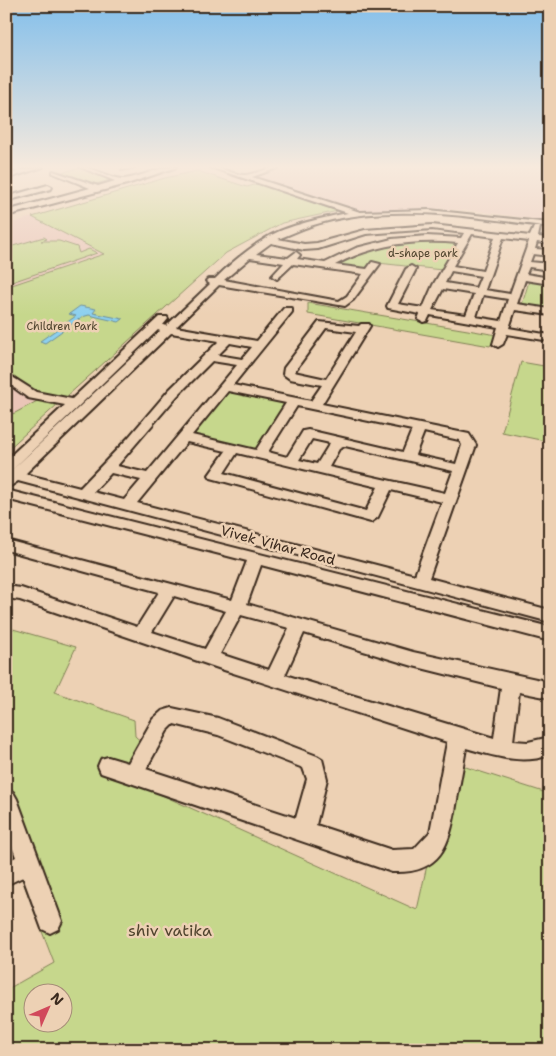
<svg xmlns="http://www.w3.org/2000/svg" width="556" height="1056" font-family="'Shantell Sans',sans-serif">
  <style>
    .built { fill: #eac5b7 }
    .green { fill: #c6d78c; stroke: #808055; fill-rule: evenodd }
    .water { fill: #8dd0ef; stroke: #6c8e9b }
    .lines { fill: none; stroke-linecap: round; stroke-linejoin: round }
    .minor-casing { stroke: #3b2a1e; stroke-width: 4 }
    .minor { fill: #edd1b4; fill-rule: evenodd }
    .labels { text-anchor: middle; stroke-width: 5; stroke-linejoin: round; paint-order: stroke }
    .far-park-label { font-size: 11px; fill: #50442e; stroke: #edd1b4 }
    .street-label { font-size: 14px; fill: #3b2a1e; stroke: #edd1b4 }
    .near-park-label { font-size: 16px; fill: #50442e; stroke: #edd1b4 }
  </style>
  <rect width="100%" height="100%" fill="#edd1b4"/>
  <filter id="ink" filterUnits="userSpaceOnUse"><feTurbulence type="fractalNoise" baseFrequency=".02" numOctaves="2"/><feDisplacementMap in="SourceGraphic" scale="10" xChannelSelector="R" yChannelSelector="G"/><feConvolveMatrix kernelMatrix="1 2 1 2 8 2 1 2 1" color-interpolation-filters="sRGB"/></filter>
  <g filter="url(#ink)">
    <!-- built -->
    <g class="built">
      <polygon points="279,167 550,167 550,221 477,211 428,208 355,212 250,176"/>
      <polygon points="32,217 104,254 6,287 6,225"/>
      <polygon points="6,370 36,392 66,397 6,451"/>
    </g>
    <!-- green -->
    <g class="green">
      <polygon points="79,168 110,180 89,186 55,174"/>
      <polygon points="197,171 247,187 258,184 338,211 282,223 226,253 66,397 36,392 6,370 6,287 104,254 32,217 165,178"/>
      <polygon points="44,237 47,239 41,241 59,241 77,247 79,253 89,249 97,253 6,284 6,248"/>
      <polygon points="406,239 457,242 442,270 378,263 369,272 331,265 364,247"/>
      <polygon points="529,281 550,285 550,312 521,308"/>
      <polygon points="308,303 497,335 490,346 308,314"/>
      <polygon points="521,362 544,366 544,377 550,379 550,442 502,432"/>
      <polygon points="228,390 297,405 263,453 193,435"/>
      <polygon points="39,400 58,404 6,451 6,415 15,413"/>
      <path d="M6 627 76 647 55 692 134 720 135 736 148 748 135 783 417 910 450 762 550 794V1050H6V990L54 963 6 837ZM32 994H62V1024H32Z"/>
    </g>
    <!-- water -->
    <polygon class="water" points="80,306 96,309 93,313 123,319 119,322 89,315 82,317 45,343 40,341 76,316 69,314"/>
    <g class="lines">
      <!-- minor casing -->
      <g class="minor-casing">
        <g id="minor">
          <polygon points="8,167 24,170 43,167 6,179 6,175 17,172"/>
          <path d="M80 167C95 167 112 180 124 179 143 177 159 166 177 167L127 184 6 216V211L90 188 53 173V171L98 186 115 181Z"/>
          <polygon points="124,167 136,167 122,170"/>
          <path d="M210 167C222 167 233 175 245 175 257 174 268 167 280 167L252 177 360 212 429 210 550 223V227C473 217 386 201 310 226 299 230 289 235 278 239L304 244 317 243 365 230 432 225 530 236 534 227H540L538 237 550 238V244L537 242 535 249 550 250V256L533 254 530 262 550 264V270L529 267 526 274 550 278V284L525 280 517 304 550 309V315L515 310 509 328 550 335V341L507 334 503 344 498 347 493 344 498 327 430 315 427 321 423 322 418 319 420 314 388 308 387 306 406 269 411 266 416 269 398 304 423 308 433 285 458 243C415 239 374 244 335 265L367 269 372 262 380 264 353 300 345 306 219 285 176 327 257 341 284 308H292V312L233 385 311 401 322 385 290 379 283 374 284 368 319 322 359 326 361 324H369L370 326 322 404 469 434 476 445 429 578 550 610V622L18 481 6 489V460L65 405 28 398 6 382V373L36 392 72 399 159 317H167L168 319 163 325 166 326 210 284 206 281 208 279H215C231 263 248 249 266 238 285 226 326 217 348 213ZM432 229 464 233 461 238 427 236 392 239 356 248 325 263 297 259 300 255 296 252 288 258 256 254 271 243 304 250 318 249 366 234ZM472 234 495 237 483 271 453 266ZM503 238 529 241 510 294 485 290ZM250 258 284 263 272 276 277 279 293 264 363 274 347 296 339 301 224 280ZM451 271 481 276 476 288 445 283ZM443 289 474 294 466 315 432 310ZM483 295 508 299 501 321 476 317ZM326 328 356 332 326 379 294 372ZM158 330 160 331 11 471ZM171 333 219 341 169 390 128 438 80 488 25 474ZM230 343 252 347 242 359 218 355ZM212 361 237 365 147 473 117 466 177 396ZM228 391 286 403 256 450 192 435ZM297 406 412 430 403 452 308 430 303 431 287 457 268 452ZM424 432 459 440 462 445 456 464 415 455ZM312 439 330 443 317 464 299 460ZM187 442 226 451 209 475 211 478 371 522 378 517 391 490 442 502 415 575 137 503ZM345 446 453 471 445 493 329 467 339 449ZM237 453 378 487 366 511 224 473ZM111 473 141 480 124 500 93 492Z"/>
          <polygon points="48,185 52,187 51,189 6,201 6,197"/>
          <path d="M6 490 550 627V641L261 565 247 604 413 652 550 682V698L519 692 513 741 528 742 550 737V755C521 765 494 756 466 748 463 767 459 787 456 806 449 847 440 874 392 872L101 773 98 766 101 759 108 757 128 763 153 719 162 711 172 708 218 718 317 756 322 759 327 779 316 825 392 850 414 849 430 832 447 742 224 670 20 600 6 598V586L21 588 137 627 159 592 6 550V540L232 600 247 561 6 499ZM174 596 226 611 205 649 152 632ZM241 615 289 628 269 670 220 654ZM304 633 413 666 501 688 494 738 285 675ZM174 724 218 735 303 768 307 779 296 818 146 769 167 731Z"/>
          <polygon points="6,789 13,792 17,799 62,921 58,929 50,933 42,929 23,877 6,885 6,862 16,857 6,830"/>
        </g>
      </g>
      <!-- minor -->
      <use href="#minor" class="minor"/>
    </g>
  </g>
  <!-- sky -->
  <linearGradient id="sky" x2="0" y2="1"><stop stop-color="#83bfeb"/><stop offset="0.53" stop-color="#f7eadd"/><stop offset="1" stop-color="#f7eadd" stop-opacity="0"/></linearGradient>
  <rect width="556" height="315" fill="url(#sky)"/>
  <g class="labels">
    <!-- far-park labels -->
    <g class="far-park-label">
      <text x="423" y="257">d-shape park</text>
      <text x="62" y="330">Children Park</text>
    </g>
    <!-- street labels -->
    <g class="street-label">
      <text transform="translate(278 545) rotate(15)" y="5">Vivek Vihar Road</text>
    </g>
    <!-- near-park labels -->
    <g class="near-park-label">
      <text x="170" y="936">shiv vatika</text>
    </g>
  </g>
  <!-- margin -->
  <rect width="556" height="1056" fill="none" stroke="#edd1b4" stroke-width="25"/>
  <rect x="12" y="12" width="531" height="1031" fill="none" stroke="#3b2a1e" stroke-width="2" filter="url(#ink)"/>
  <!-- north arrow -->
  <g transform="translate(48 1008) rotate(45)"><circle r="24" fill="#edd1b4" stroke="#a68e78"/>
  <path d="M0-4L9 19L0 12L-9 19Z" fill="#d1495b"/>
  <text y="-8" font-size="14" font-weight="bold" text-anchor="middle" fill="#3b2a1e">N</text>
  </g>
</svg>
